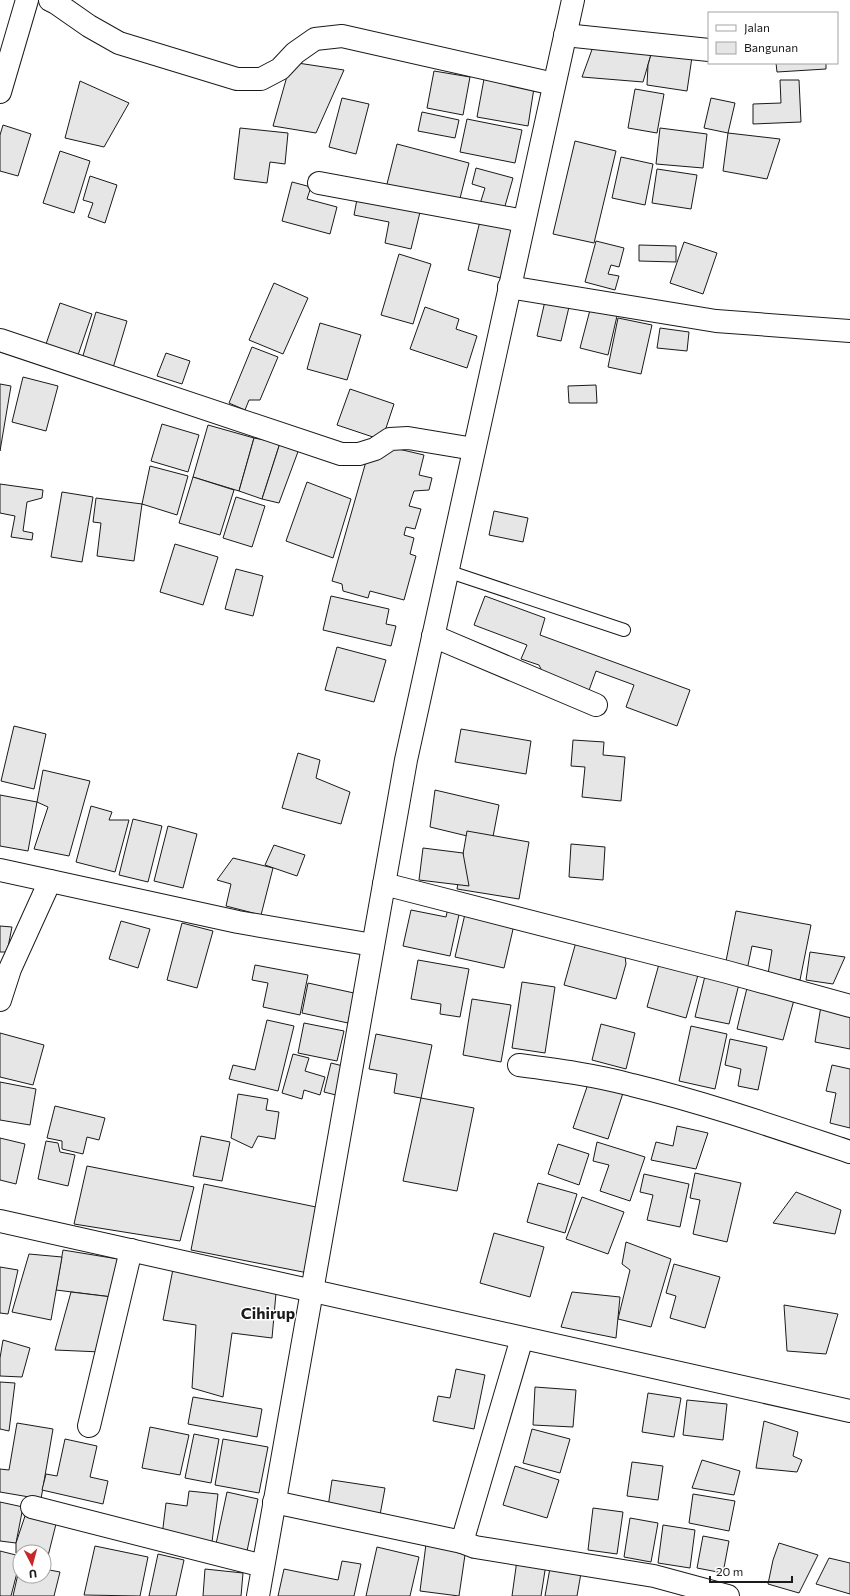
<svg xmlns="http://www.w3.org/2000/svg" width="850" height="1596" font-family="Commissioner,sans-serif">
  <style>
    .building { fill: #e6e6e6; stroke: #1a1a1a }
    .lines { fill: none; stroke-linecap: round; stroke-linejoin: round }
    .service-casing { stroke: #1a1a1a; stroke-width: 14 }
    .minor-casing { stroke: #1a1a1a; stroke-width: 24 }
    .service { stroke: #fff; stroke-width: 12 }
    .minor { stroke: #fff; stroke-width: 22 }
    .labels { text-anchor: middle; stroke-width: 3; stroke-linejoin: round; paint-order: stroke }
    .quarter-label { font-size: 16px; font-weight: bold; fill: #1a1a1a; stroke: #fff }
  </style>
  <rect width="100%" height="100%" fill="#fff"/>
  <!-- building -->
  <g class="building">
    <polygon points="594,44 652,51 643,82 582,77"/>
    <polygon points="652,51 692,57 687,91 647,85 648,65"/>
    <polygon points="291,62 344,70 316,133 273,126"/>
    <polygon points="776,63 826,63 826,69 777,72"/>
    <polygon points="434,71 470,77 463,115 427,108"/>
    <polygon points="484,79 534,88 528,126 477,117"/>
    <polygon points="780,80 799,80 801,122 753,124 753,104 781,103"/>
    <polygon points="80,81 129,103 104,147 65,138"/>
    <polygon points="635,89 664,94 657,133 628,128"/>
    <polygon points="342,98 369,104 356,154 329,147"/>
    <polygon points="711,98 735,103 728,133 704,128"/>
    <polygon points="422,112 459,120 455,138 418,131"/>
    <polygon points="467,119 522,130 515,163 460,152"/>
    <polygon points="3,125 31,134 18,176 0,171 0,135"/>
    <polygon points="240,128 288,133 285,164 270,162 267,183 234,179"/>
    <polygon points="660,128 707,134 703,168 656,164"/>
    <polygon points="728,133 780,139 767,179 723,171"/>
    <polygon points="575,141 616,151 594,243 553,234"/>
    <polygon points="397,144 469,163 458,206 386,188"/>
    <polygon points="60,151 90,161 74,213 43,203"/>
    <polygon points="621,157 653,164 645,205 612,198"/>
    <polygon points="476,168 513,178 503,213 479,207 485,188 472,184"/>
    <polygon points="657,169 697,175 691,209 652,203"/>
    <polygon points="90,176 117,185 105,223 88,217 93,203 83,200"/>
    <polygon points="292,182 311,187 307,199 337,207 330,234 282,221"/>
    <polygon points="358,194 421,208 411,249 385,243 389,222 354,215"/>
    <polygon points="481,217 514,225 501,278 468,270"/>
    <polygon points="596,241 624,248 619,267 611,265 608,274 619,276 615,290 585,282"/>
    <polygon points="684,242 717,253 703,294 670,283"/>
    <polygon points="639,245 676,246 676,262 639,261"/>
    <polygon points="399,254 431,264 413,324 381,315"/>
    <polygon points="274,283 308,298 283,354 249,340"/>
    <polygon points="545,301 569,307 561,341 537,336"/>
    <polygon points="60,303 92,314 76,361 44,350"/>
    <polygon points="425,307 459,319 456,329 477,336 467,368 410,349"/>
    <polygon points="590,310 617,316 608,355 580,348"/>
    <polygon points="96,312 127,321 113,368 82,359"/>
    <polygon points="618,318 652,325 641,374 608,367"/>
    <polygon points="320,323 361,335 347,380 307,369"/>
    <polygon points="660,328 689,332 687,351 657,348"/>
    <polygon points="252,347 278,357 260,400 249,400 245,410 229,403"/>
    <polygon points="166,353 190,361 182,384 157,376"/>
    <polygon points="23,377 58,386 46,431 12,422"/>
    <polygon points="0,384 11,386 0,451"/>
    <polygon points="596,385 597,403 569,403 568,386"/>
    <polygon points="350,389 394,404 382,440 337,425"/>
    <polygon points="162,424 199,435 188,472 151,461"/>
    <polygon points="208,425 254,438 239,491 193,477"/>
    <polygon points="254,438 280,443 262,499 239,491"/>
    <polygon points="280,443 299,449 279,503 262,499"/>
    <polygon points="390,447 424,455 419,475 432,478 429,490 414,491 409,506 421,509 415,529 406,527 404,535 414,538 410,554 416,556 404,600 370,591 368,598 343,591 342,584 332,581 367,458"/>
    <polygon points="150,466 188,476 177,515 142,504"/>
    <polygon points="193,477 234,490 220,535 179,523"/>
    <polygon points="307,482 351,499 333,558 286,541"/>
    <polygon points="0,484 43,490 42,498 27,502 23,531 33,533 32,540 11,537 15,516 0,513"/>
    <polygon points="62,492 93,497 82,562 51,557"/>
    <polygon points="236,497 265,506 252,547 223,538"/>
    <polygon points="96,498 142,504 134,561 97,556 101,523 93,522"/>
    <polygon points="494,511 528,518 523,542 489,535"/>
    <polygon points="175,544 218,557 203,605 160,592"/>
    <polygon points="236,569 263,576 253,616 225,609"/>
    <polygon points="331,596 389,609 386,624 396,626 391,646 323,630"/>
    <polygon points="485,596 545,618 540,635 690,690 677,726 626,707 634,685 596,671 588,693 545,677 539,665 521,659 527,645 474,625"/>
    <polygon points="337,647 386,660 374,702 325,690"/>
    <polygon points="14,726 46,734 34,789 1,781"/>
    <polygon points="461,729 531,741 526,774 455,762"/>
    <polygon points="573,740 604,742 603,755 625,757 621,801 582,797 585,767 571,766"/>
    <polygon points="298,753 320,760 316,778 350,792 341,824 282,808"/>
    <polygon points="43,770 90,781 69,856 34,849 48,807 37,802"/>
    <polygon points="435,790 499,805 492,842 430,827"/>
    <polygon points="0,795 37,802 28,851 0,846"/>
    <polygon points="91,806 112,812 109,820 129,820 115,872 76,862"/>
    <polygon points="133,819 162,826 148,882 119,875"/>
    <polygon points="168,826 197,834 183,888 154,881"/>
    <polygon points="467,831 529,842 519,899 457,889"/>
    <polygon points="571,844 605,847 603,880 569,877"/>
    <polygon points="274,845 305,855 297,876 265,865"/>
    <polygon points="423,848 463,853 469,886 419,880"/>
    <polygon points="233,858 273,868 261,915 226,906 231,884 217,880"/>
    <polygon points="448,908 460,910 450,956 403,946 411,910 446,917"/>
    <polygon points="736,911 811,925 800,980 768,974 772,950 752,946 747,970 725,966"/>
    <polygon points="465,914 514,925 504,968 455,957"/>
    <polygon points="121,921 150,929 138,968 109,959"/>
    <polygon points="182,923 213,931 197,988 167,980"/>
    <polygon points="0,926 12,927 7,952 0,952"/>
    <polygon points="576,942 625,956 626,964 616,999 564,985"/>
    <polygon points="810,952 845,957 833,984 806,980"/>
    <polygon points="418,960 469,969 460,1017 440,1014 441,1004 411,999"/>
    <polygon points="659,964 698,975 686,1018 647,1007"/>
    <polygon points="255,965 308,975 300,1015 263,1007 268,983 252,980"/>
    <polygon points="705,976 739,984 729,1024 695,1017"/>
    <polygon points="522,982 555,987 545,1053 512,1048"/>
    <polygon points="308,983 354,993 348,1023 302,1013"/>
    <polygon points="747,988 794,1000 783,1040 737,1029"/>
    <polygon points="472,999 511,1005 501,1062 463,1055"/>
    <polygon points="821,1006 850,1012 850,1049 815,1042"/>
    <polygon points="267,1020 294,1026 278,1091 229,1079 233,1065 255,1070"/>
    <polygon points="304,1023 344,1031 337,1061 298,1053"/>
    <polygon points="601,1024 635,1033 626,1069 592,1060"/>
    <polygon points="691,1026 727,1034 715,1089 679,1081"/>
    <polygon points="0,1033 44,1045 33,1085 0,1077"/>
    <polygon points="376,1034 432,1045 421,1098 394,1093 397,1074 369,1069"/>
    <polygon points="730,1039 767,1047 758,1090 738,1086 741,1069 725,1065"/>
    <polygon points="293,1054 309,1058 305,1071 325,1077 320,1095 304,1090 302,1099 282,1093"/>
    <polygon points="331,1063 347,1067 340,1096 324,1092"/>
    <polygon points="832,1065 850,1069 850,1128 830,1123 836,1093 826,1091"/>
    <polygon points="589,1081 623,1093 608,1139 573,1128"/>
    <polygon points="0,1082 36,1089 30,1125 0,1120"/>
    <polygon points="238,1094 268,1099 266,1110 279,1112 275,1139 258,1136 252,1148 231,1138"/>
    <polygon points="421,1098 474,1108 457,1191 403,1181"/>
    <polygon points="55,1106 105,1118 99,1140 87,1137 83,1154 62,1149 62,1141 47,1138"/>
    <polygon points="677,1126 708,1133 696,1169 651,1160 656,1142 673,1146"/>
    <polygon points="201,1136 230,1142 222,1181 193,1176"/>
    <polygon points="0,1138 25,1144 16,1184 0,1180"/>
    <polygon points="46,1141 58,1143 60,1152 75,1155 68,1186 38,1179"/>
    <polygon points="597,1142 645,1157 630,1201 600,1191 609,1165 593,1161"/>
    <polygon points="558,1144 589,1154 579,1185 548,1174"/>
    <polygon points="87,1166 194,1187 180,1241 74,1224"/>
    <polygon points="695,1173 741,1183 727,1242 693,1234 700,1200 690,1198"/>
    <polygon points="644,1174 689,1184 680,1227 647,1220 653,1195 640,1192"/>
    <polygon points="538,1183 577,1194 565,1233 527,1222"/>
    <polygon points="204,1184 321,1208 308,1273 191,1250"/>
    <polygon points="796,1192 841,1210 835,1234 773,1223"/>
    <polygon points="582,1197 624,1212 608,1254 566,1239"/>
    <polygon points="494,1233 544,1247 530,1297 480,1283"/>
    <polygon points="626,1242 671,1259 651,1327 618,1319 630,1270 622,1264"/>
    <polygon points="63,1250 118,1259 112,1297 56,1290"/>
    <polygon points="29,1254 62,1257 51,1320 12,1312"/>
    <polygon points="674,1264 720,1277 705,1328 670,1318 676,1296 666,1293"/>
    <polygon points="0,1267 18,1270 8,1314 0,1313"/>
    <polygon points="173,1269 276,1293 272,1338 232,1333 223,1397 192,1388 196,1325 163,1320"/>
    <polygon points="71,1292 112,1297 101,1352 55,1350"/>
    <polygon points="572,1292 620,1297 616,1338 561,1327"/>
    <polygon points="784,1305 838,1314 826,1354 787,1351"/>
    <polygon points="3,1340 30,1348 22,1377 0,1376 0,1358"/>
    <polygon points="456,1369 485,1375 474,1429 433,1421 438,1396 450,1398"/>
    <polygon points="0,1382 15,1383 9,1431 0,1429"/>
    <polygon points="535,1387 576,1390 573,1427 533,1425"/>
    <polygon points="648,1393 681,1398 674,1437 642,1432"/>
    <polygon points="193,1397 262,1409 257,1437 188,1424"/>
    <polygon points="687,1400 727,1404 723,1440 683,1435"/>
    <polygon points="764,1421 798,1432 793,1456 802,1460 797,1472 756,1468"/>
    <polygon points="17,1423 53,1429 41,1499 0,1492 0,1469 9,1470"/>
    <polygon points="150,1427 189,1435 180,1475 142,1468"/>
    <polygon points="532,1429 570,1439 560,1473 523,1463"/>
    <polygon points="194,1434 219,1439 211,1483 185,1478"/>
    <polygon points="65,1439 97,1446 90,1477 108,1481 103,1504 42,1490 46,1474 57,1476"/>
    <polygon points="223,1439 268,1447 259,1493 215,1485"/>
    <polygon points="702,1460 740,1471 734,1495 692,1488"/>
    <polygon points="632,1462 663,1466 658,1500 627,1496"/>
    <polygon points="515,1466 559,1480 547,1518 503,1505"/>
    <polygon points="332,1480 385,1488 380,1515 328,1507"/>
    <polygon points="189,1491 218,1494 212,1542 162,1536 166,1503 187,1506"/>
    <polygon points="227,1492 258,1499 247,1551 216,1544"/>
    <polygon points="693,1494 735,1501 729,1531 689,1523"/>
    <polygon points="0,1502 23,1507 16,1543 0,1541"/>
    <polygon points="593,1508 623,1512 617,1554 588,1550"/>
    <polygon points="25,1516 56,1524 47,1560 44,1560 44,1552 16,1553 16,1543"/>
    <polygon points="630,1518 658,1523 651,1562 624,1557"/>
    <polygon points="663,1525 695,1530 690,1568 658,1563"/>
    <polygon points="703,1536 729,1541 723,1573 697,1568"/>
    <polygon points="779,1543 818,1555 799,1593 768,1584 773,1560"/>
    <polygon points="426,1544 466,1548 459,1596 420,1591"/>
    <polygon points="95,1546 148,1557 140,1596 84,1595"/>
    <polygon points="377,1547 419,1557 410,1596 366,1596"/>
    <polygon points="0,1551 20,1556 20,1561 11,1596 0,1596"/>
    <polygon points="158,1554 184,1560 176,1596 149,1596"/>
    <polygon points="829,1558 850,1563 850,1594 816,1584"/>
    <polygon points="517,1560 546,1564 541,1596 512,1596"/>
    <polygon points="342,1561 361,1564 354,1596 278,1596 284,1569 338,1580"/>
    <polygon points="20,1565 20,1576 44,1576 44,1569 60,1572 54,1596 13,1596"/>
    <polygon points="550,1568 581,1573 577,1596 545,1596"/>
    <polygon points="205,1569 243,1573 241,1596 203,1596"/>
  </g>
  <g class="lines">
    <!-- service casing -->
    <g class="service-casing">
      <polyline id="service" points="447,571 624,630"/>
    </g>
    <!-- minor casing -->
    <g class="minor-casing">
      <g id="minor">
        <polyline points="50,0 56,3 89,26 119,43 237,79 261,79 280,69 295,53 315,39 342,36 554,84"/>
        <polyline points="565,35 709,50"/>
        <polyline points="0,92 27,0"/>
        <polyline points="319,183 524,221"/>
        <polyline points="509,287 716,321 850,331"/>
        <polyline points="0,340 341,454 359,454 375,449 390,439 408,438 474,449"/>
        <polyline points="433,636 596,705"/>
        <polyline points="0,870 238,922 373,945"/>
        <polyline points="384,884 727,972 850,1006"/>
        <polyline points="0,1000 10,969 50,881"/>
        <path d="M519 1065C557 1070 595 1075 632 1085 706 1103 778 1128 850 1152"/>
        <polyline points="0,1221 850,1411"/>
        <polyline points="522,1338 462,1542 475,1547 654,1576 728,1596"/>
        <polyline points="89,1426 131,1250"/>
        <polyline points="274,1502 462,1542"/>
        <polyline points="32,1507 263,1566"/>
        <polyline points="258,1596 406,760 573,0"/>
      </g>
    </g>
    <!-- service -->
    <use href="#service" class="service"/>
    <!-- minor -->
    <use href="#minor" class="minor"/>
  </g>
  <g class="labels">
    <!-- quarter labels -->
    <g class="quarter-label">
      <text x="268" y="1319">Cihirup</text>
    </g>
  </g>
  <!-- legend -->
  <rect x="708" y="12" width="130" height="52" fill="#ffffff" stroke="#a3a3a3"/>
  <rect x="716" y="25" width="20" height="6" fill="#ffffff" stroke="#a3a3a3"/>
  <text x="744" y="32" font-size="12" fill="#1a1a1a">Jalan</text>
  <rect x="716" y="42" width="20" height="12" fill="#e6e6e6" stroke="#a3a3a3"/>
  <text x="744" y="52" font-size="12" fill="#1a1a1a">Bangunan</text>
  <!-- north arrow -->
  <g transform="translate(32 1564) rotate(174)"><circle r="19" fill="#ffffff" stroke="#a3a3a3"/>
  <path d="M0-3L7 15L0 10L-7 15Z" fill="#c62828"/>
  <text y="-6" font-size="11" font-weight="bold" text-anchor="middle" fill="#1a1a1a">U</text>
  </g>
  <!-- scale -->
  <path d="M710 1576v6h82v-6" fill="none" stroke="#1a1a1a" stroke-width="2"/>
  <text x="716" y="1576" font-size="12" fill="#1a1a1a" stroke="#ffffff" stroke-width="3" paint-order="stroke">20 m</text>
</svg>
